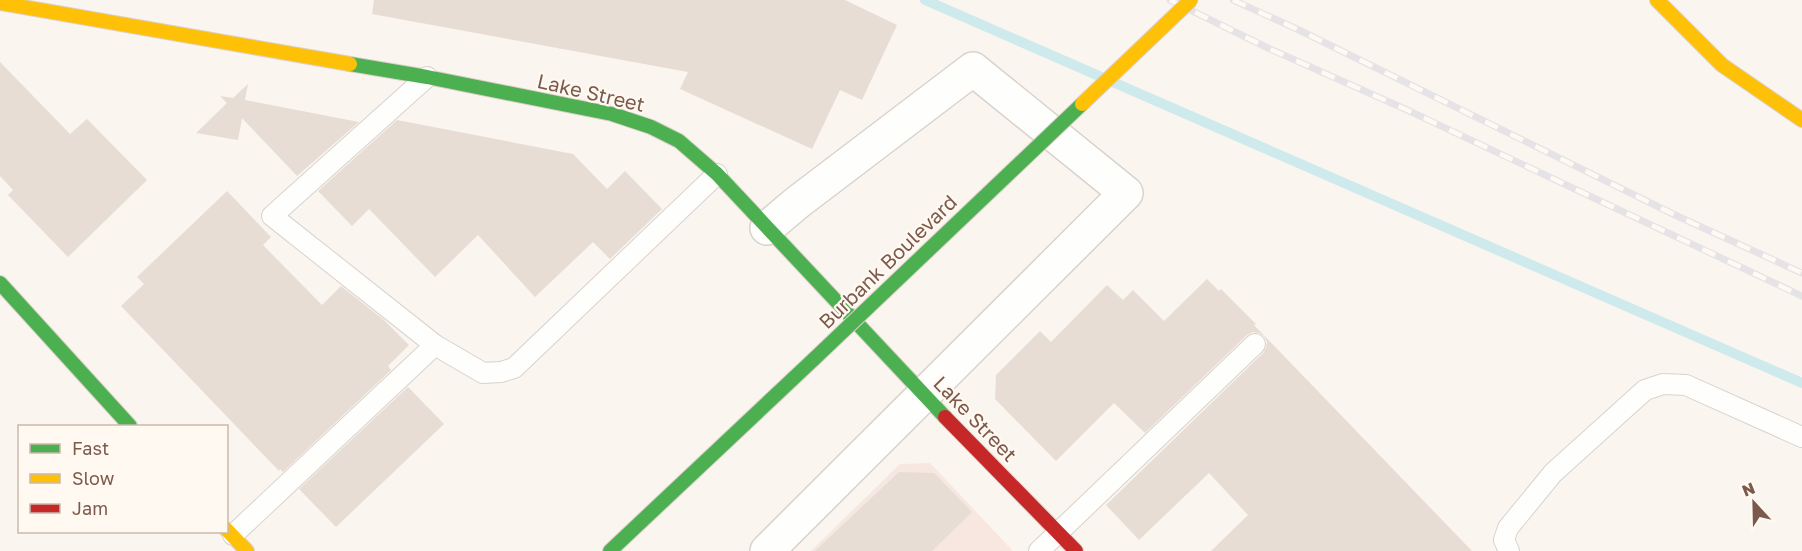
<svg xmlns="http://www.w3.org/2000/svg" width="1802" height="551" font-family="'Golos Text',sans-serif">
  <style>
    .commercial { fill: #f7e7e0 }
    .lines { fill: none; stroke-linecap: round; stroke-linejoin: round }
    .stream { stroke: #cfeaec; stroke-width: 10 }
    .building { fill: #e7ddd5 }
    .lane-casing { stroke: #d9d2cd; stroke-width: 22 }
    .street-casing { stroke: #d9d2cd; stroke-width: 36 }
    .fast-casing { stroke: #dad0ca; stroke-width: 16 }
    .slow-casing { stroke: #dad0ca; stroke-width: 16 }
    .jam-casing { stroke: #dad0ca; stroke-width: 16 }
    .lane { stroke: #fefefd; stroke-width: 20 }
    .street { stroke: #fefefd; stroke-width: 33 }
    .fast { stroke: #4caf50; stroke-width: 14 }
    .slow { stroke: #ffc107; stroke-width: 14 }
    .jam { stroke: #c62828; stroke-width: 14 }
    .rail-casing { stroke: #e6e3e6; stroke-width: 7 }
    .rail { stroke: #fff9f2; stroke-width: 4.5; stroke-dasharray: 14; stroke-linecap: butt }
    .fast-bridge-casing { stroke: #dbd0cb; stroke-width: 16; stroke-linecap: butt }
    .slow-bridge-casing { stroke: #dbd0cb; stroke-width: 16; stroke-linecap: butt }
    .fast-bridge { stroke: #4caf50; stroke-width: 14 }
    .slow-bridge { stroke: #ffc107; stroke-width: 14 }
    .labels { text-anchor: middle; stroke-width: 4.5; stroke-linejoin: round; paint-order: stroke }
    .street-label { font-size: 20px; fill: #7c5a4b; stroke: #fff9f2 }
  </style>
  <rect width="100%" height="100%" fill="#faf5ef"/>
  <!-- commercial -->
  <polygon class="commercial" points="930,463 1012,550 1011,551 811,551 900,464"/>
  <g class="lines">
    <!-- stream -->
    <polyline class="stream" points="925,0 1802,383"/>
  </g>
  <!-- building -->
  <g class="building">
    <polygon points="374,0 845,0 897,25 862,100 840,90 812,149 680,89 688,72 372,14"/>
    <polygon points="0,62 70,134 87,119 147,180 68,257 8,195 13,190 0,176"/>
    <polygon points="248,84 245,100 359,122 297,176 242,118 238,140 196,133 227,103 220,96 233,98"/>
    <polygon points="397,120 573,154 607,189 625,171 662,209 610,259 593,242 535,297 478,235 435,277 369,209 352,226 318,191"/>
    <polygon points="227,191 271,237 263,245 322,305 341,286 384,320 409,345 388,366 391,370 283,472 280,469 279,471 121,306 144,284 137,277"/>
    <polygon points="1207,279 1219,291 1221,289 1256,324 1254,325 1472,551 1211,551 1248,515 1209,473 1139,540 1106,505 1263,353 1266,348 1267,342 1264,336 1259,333 1253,332 1247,335 1145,433 1114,403 1056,461 995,399 996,375 1040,331 1051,342 1107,285 1123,300 1133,290 1164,321"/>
    <polygon points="408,387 444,424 336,527 299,489"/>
    <polygon points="899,472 934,473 972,512 932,551 815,551"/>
  </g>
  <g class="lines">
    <!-- lane casing -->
    <g class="lane-casing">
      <g id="lane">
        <polyline points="427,77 272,216 435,345 483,373 501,372 514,368 717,174"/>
        <polyline points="233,535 435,345"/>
        <polyline points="1039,551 1255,344"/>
        <polyline points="1509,551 1504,540 1508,528 1553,473 1645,390 1663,384 1686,385 1802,437"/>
      </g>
    </g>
    <!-- street casing -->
    <g class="street-casing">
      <polyline id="street" points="767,551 1126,193 973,69 798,202 767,228"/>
    </g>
    <!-- fast casing -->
    <g class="fast-casing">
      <g id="fast">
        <polyline points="350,64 427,77 612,114 651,127 679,141 717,174 945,417"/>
        <polyline points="0,283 130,426"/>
        <polyline points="610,551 814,359"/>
      </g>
    </g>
    <!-- slow casing -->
    <g class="slow-casing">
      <g id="slow">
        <polyline points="1657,0 1722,65 1802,120"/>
        <polyline points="0,3 350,64"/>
        <polyline points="226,529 247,551"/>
      </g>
    </g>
    <!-- jam casing -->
    <g class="jam-casing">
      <polyline id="jam" points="945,417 1076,551"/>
    </g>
    <!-- lane -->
    <use href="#lane" class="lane"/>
    <!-- street -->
    <use href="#street" class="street"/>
    <!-- fast -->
    <use href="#fast" class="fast"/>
    <!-- slow -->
    <use href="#slow" class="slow"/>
    <!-- jam -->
    <use href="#jam" class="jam"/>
    <!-- rail casing -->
    <g class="rail-casing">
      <g id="rail">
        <polyline points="1170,0 1270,49 1405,109 1802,296"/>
        <polyline points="1233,0 1299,30 1675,215 1802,273"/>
      </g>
    </g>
    <!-- rail -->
    <use href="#rail" class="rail"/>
    <!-- fast-bridge casing -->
    <g class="fast-bridge-casing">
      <polyline id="fast-bridge" points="814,359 1082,104"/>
    </g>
    <!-- slow-bridge casing -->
    <g class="slow-bridge-casing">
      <polyline id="slow-bridge" points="1082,104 1191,0"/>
    </g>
    <!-- fast-bridge -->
    <use href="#fast-bridge" class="fast-bridge"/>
    <!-- slow-bridge -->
    <use href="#slow-bridge" class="slow-bridge"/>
  </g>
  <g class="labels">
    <!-- street labels -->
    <g class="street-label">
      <text transform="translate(591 93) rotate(13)" y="7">Lake Street</text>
      <text transform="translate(888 262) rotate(-44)" y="7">Burbank Boulevard</text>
      <text transform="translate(975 419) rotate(46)" y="7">Lake Street</text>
    </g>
  </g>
  <!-- legend -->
  <rect x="18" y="425" width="210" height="108" fill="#fff9f2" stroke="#cbb9af" stroke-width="1.5"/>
  <rect x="30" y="444" width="30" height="9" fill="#4caf50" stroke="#cbb9af" stroke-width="1.5"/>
  <text x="72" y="455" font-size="18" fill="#7c5a4b">Fast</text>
  <rect x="30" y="474" width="30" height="9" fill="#ffc107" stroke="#cbb9af" stroke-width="1.5"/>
  <text x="72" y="485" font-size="18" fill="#7c5a4b">Slow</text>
  <rect x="30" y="504" width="30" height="9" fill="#c62828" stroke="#cbb9af" stroke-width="1.5"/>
  <text x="72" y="515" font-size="18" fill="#7c5a4b">Jam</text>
  <!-- north arrow -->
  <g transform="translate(1754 503) rotate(338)" stroke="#fff9f2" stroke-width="4.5" paint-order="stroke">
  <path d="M0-4.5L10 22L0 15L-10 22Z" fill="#7c5a4b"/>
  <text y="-9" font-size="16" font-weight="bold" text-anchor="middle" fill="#7c5a4b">N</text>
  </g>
</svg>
